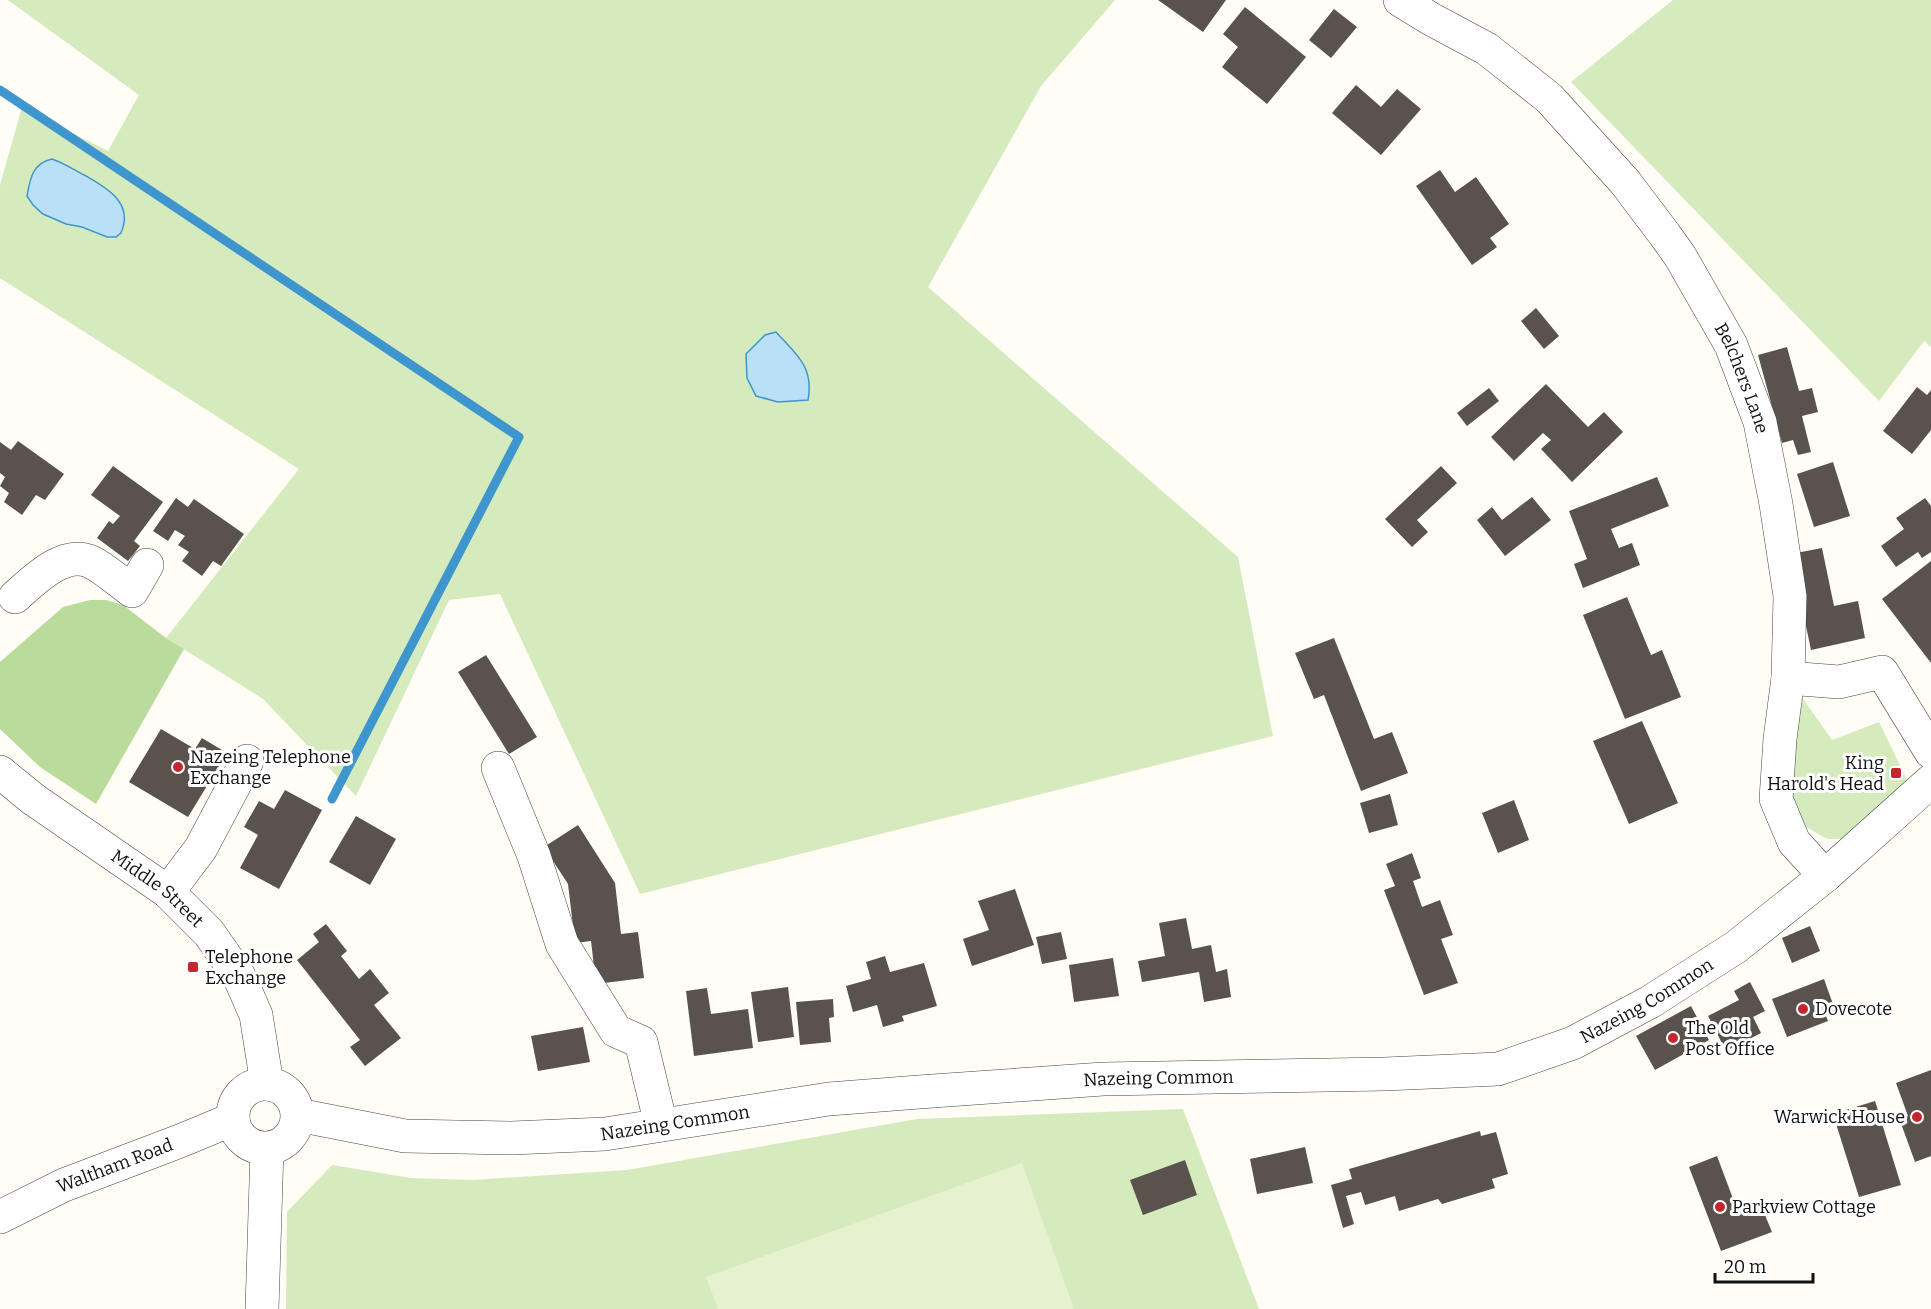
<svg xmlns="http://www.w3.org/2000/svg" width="1931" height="1309" font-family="Bitter,serif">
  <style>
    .green { fill: #d5ebbd }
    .forest { fill: #b9dc9c }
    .pitch { fill: #e6f2cf }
    .water { fill: #b9e0f7; stroke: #3f96cf; stroke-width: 1.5 }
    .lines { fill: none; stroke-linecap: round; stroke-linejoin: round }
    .stream { stroke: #3f96cf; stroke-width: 9 }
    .building { fill: #5a524d }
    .minor-casing { stroke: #444; stroke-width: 34 }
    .minor { stroke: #fff; stroke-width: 33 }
    .poi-dot { fill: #c4262e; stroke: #fff; stroke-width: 2 }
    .labels { text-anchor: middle; stroke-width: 6; stroke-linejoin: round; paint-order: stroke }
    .street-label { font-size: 18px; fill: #111; stroke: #fff }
    .poi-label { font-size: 18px; fill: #111; stroke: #fff; text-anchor: start }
  </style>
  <rect width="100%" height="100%" fill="#fffdf5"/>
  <!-- green -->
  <g class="green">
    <polygon points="8,0 1115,0 1041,86 928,287 1238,557 1273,736 640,894 500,594 449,600 356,796 263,699 166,638 299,469 0,278 0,185 22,107 108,151 139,95"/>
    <polygon points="1673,0 1931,0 1931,347 1924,341 1879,401 1571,82"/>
    <polygon points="1794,686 1832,740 1879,722 1909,784 1849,839 1827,839 1796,821 1781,793"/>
    <polygon points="1183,1109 1259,1309 286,1309 287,1212 332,1165 411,1178 473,1180 627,1170 917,1119"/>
  </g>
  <!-- forest -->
  <polygon class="forest" points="90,600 106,600 123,605 166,638 184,649 96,804 40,767 0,729 0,662 63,607"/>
  <!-- pitch -->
  <polygon class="pitch" points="1022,1163 1074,1309 718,1309 706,1277"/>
  <!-- water -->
  <g class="water">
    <path d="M52 159C64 163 74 170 86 176 107 188 134 203 121 233L116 237H107L82 227 66 224 43 214 33 205 27 196C30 178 33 163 52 159Z"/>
    <path d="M776 332C797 355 814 367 808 400L778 402 756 396 747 378 746 354 765 335Z"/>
  </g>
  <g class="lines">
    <!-- stream -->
    <polyline class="stream" points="0,90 519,437 332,799"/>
  </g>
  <!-- building -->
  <g class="building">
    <polygon points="1158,0 1226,0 1203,32"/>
    <polygon points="1245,7 1306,57 1267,104 1222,67 1238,47 1223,34"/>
    <polygon points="1334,9 1357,27 1331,58 1309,40"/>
    <polygon points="1356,85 1381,107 1397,89 1421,109 1381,155 1332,113"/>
    <polygon points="1440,170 1455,192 1476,177 1509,224 1490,238 1497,247 1472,265 1416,186"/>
    <polygon points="1536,308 1559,336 1544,349 1521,321"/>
    <polygon points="1787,347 1799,391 1812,388 1818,412 1802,416 1811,452 1798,455 1793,440 1782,443 1758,355"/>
    <polygon points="1546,384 1588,427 1604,412 1623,432 1572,482 1541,449 1551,440 1543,433 1514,461 1491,437"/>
    <polygon points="1917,387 1927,395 1931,390 1931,430 1912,454 1883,431"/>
    <polygon points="1489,388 1499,401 1467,426 1457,413"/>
    <polygon points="18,441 64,474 45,500 36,495 22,515 4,502 9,493 0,486 5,477 0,473 0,442 11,450"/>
    <polygon points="1833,462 1850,516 1814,527 1797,474"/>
    <polygon points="113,466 163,502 134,541 140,546 128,561 97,538 109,521 113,524 120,516 91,495"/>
    <polygon points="1441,466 1457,483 1417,520 1428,532 1412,547 1385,519"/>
    <polygon points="1657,477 1669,506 1611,529 1619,548 1632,543 1640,565 1583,588 1574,564 1587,559 1569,511"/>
    <polygon points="1532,497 1551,520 1505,556 1477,520 1492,507 1502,520"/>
    <polygon points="176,498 188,507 194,499 244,534 221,566 213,561 202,576 182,561 189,552 178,545 185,536 175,530 168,541 153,531"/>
    <polygon points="1925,498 1931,506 1931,552 1922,558 1918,552 1896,567 1881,546 1904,529 1896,518"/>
    <polygon points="1822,548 1834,606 1858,601 1865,638 1811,650 1791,554"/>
    <polygon points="1931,561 1931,663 1882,599"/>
    <polygon points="1627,597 1651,655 1662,650 1681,697 1625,719 1583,615"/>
    <polygon points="1334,638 1374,739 1392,732 1408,773 1361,791 1324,695 1314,699 1295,653"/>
    <polygon points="486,655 537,737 509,754 458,672"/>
    <polygon points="1642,721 1678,803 1629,824 1593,741"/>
    <polygon points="161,729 195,749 202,738 227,753 188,817 129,782"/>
    <polygon points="285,790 322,810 279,889 240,868 258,835 244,827 259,801 274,809"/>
    <polygon points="1390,794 1398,825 1369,833 1360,803"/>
    <polygon points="1514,800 1529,840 1498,853 1482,813"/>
    <polygon points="356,816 396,839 370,885 329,862"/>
    <polygon points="578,825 615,883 621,934 638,932 644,978 596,984 591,941 575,943 568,884 544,847"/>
    <polygon points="1412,853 1421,878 1413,881 1422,907 1440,900 1453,935 1441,939 1458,983 1424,995 1384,890 1395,886 1386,864"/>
    <polygon points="1015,889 1034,945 972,966 963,939 989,930 978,901"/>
    <polygon points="1186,918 1192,949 1211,945 1216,972 1227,969 1231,997 1204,1002 1199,972 1142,982 1138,961 1165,956 1159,923"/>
    <polygon points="326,924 347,951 341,956 359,979 370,969 389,993 374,1005 401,1038 365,1066 350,1047 360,1040 297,960 319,942 313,934"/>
    <polygon points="1810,926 1820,951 1792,963 1782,938"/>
    <polygon points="1061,932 1067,959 1042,964 1036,937"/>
    <polygon points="885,956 890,972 924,963 937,1006 902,1016 904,1021 883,1027 877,1005 853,1012 846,986 871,979 866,962"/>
    <polygon points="1113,958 1119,996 1074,1002 1069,965"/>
    <polygon points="1824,979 1834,1007 1824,1011 1828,1021 1787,1037 1772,999"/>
    <polygon points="1750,982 1765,1011 1753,1017 1761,1033 1726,1051 1708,1016 1739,1000 1734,991"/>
    <polygon points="788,987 794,1037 758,1042 751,992"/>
    <polygon points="707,988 711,1014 748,1009 753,1048 694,1056 686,991"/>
    <polygon points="833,999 834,1017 829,1018 831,1042 800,1045 796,1002"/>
    <polygon points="1691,1006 1709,1040 1655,1070 1636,1036"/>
    <polygon points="583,1027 590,1062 538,1071 531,1036"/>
    <polygon points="1931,1070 1931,1156 1915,1162 1899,1118 1908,1116 1896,1083"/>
    <polygon points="1875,1101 1901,1185 1859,1197 1833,1114"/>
    <polygon points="1480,1131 1481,1136 1496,1132 1508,1174 1492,1179 1495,1188 1442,1204 1438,1199 1399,1211 1395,1196 1365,1205 1361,1192 1346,1196 1354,1224 1343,1228 1331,1185 1352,1179 1349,1169"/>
    <polygon points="1305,1147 1313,1183 1257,1194 1250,1159"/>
    <polygon points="1717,1156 1738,1212 1760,1203 1772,1232 1721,1251 1689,1167"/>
    <polygon points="1185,1160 1197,1195 1143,1215 1130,1180"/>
  </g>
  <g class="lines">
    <!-- minor casing -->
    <g class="minor-casing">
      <g id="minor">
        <path id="s1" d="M1400 0 1431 19 1487 49 1549 98 1625 182 1665 235 1680 256 1731 345 1760 422 1776 504 1790 596 1788 678 1780 739 1776 799 1794 842 1825 876"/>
        <path d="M15 597C33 581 62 551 89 561 100 565 121 583 132 591L147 565"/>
        <polyline points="1788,678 1839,682 1882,672 1931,752"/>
        <polyline points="498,768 534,856 562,944 616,1031 641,1042 661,1125"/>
        <path id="s2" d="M0 772 33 799 168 892 209 933 239 976 256 1015 267 1084"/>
        <polyline points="168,892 201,848 247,761"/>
        <circle cx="265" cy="1116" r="32"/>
        <path id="s3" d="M298 1115 405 1136 512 1138 605 1134 829 1099 919 1092 1103 1079 1385 1074 1498 1069 1573 1043 1650 1002 1736 947 1825 876 1931 781"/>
        <path id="s4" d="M0 1217 64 1185 180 1141 233 1119"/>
        <polyline points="262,1309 267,1149"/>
      </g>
    </g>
    <!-- minor -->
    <use href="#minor" class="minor"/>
  </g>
  <!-- markers -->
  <g class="poi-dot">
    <circle cx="178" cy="767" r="6"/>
    <rect x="1890" y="767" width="12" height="12" rx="3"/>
    <rect x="187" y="961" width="12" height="12" rx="3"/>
    <circle cx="1803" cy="1009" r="6"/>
    <circle cx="1673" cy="1038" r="6"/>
    <circle cx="1917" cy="1117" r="6"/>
    <circle cx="1720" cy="1207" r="6"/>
  </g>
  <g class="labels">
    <!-- street labels -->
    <g class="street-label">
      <text dy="6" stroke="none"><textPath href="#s1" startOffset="522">Belchers Lane</textPath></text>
      <text dy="6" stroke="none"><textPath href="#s2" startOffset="196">Middle Street</textPath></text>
      <text dy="6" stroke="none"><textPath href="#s3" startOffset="1370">Nazeing Common</textPath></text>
      <text dy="6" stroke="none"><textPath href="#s3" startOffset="866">Nazeing Common</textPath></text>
      <text dy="6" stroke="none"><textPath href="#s3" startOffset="380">Nazeing Common</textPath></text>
      <text dy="6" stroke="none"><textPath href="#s4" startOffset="126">Waltham Road</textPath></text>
    </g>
    <!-- poi labels -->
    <g class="poi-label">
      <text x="190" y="763">Nazeing Telephone<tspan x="190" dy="21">Exchange</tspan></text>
      <text x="1884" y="769" text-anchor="end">King<tspan x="1884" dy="21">Harold's Head</tspan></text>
      <text x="205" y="963">Telephone<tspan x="205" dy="21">Exchange</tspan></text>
      <text x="1815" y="1015">Dovecote</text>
      <text x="1685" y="1034">The Old<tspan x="1685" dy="21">Post Office</tspan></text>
      <text x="1905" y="1123" text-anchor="end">Warwick House</text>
      <text x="1732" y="1213">Parkview Cottage</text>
    </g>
  </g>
  <!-- scale -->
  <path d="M1715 1273v9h98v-9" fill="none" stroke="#111111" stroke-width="3"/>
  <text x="1724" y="1273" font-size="18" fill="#111111" stroke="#ffffff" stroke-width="4.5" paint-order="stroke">20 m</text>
</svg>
